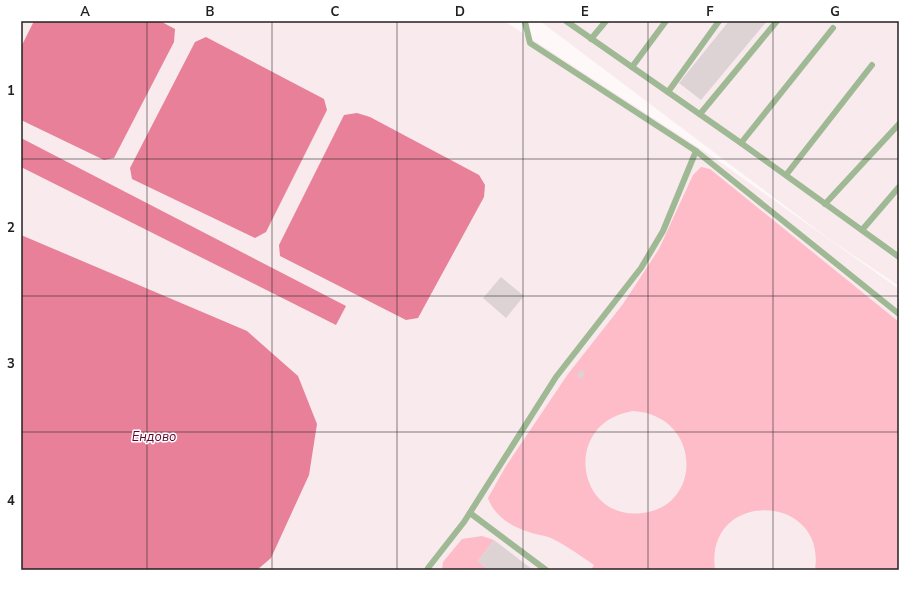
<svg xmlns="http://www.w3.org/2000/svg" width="920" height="591" font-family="'Nunito Sans',sans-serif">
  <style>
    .built { fill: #f9eaed }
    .green { fill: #fdbcc8; fill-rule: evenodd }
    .water { fill: #e78098 }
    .building { fill: #ddd3d5 }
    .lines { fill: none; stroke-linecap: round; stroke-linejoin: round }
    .lane { stroke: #9fb995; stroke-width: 6 }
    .grid { fill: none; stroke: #232020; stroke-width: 1; stroke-opacity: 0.55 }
    .labels { text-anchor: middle; stroke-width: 3; stroke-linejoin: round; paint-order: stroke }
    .water-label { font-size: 13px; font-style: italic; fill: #620129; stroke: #fff }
    .neatline { fill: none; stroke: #232020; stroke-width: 1.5 }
    .grid-label { font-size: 13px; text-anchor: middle; font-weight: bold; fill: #232020 }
  </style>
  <rect width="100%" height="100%" fill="#fef8f9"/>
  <!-- built -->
  <g class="built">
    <polygon points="21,21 504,21 710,155 899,289 899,570 21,570"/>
    <polygon points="540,21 899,21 899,286 829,239"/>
  </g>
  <!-- green -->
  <g class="green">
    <path d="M701 167 710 169 899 322V570H815C827 492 704 489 715 570H591L594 565C581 556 567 546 553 539 546 535 536 535 529 532 512 527 494 516 488 498L506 466 568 374 623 304 659 249 693 175ZM633 411C701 415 704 505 643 513 576 522 561 422 633 411Z"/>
    <polygon points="482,536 494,540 478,561 489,570 442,570 443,562 462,539"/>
  </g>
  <!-- water -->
  <g class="water">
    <polygon points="34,21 160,21 175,29 174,42 114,158 104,160 21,120 21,47"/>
    <polygon points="206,37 324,99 327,110 266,232 255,238 132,179 130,168 195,42"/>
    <polygon points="357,113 370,117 479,175 485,185 484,197 418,318 406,320 280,256 279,245 344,115"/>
    <polygon points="21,138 346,306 336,325 21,167"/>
    <polygon points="21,235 247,331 298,376 317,424 309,475 271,558 257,570 21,570"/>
  </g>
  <!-- building -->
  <g class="building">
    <polygon points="729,21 767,21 701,100 679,83"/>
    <polygon points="501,277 524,296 506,318 483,298"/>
    <polygon points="581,370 585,373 581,379 577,375"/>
    <polygon points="494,540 533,570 489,570 478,561"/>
  </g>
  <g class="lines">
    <!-- lane -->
    <g class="lane">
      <polyline points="566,21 741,143 899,257"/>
      <polyline points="525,22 530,43 696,151 899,314"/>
      <polyline points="591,39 606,21"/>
      <polyline points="632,67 666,21"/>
      <polyline points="668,92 719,21"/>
      <polyline points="700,114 777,21"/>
      <polyline points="741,143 833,28"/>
      <polyline points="786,175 872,65"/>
      <polyline points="825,204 899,124"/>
      <polyline points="862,230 899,187"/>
      <polyline points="470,513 546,570"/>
      <polyline points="428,568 464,522 556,377 641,268 663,231 696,151"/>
    </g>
  </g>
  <!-- grid -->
  <path class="grid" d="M147 21V570M272 21V570M397 21V570M523 21V570M648 21V570M773 21V570M21 159H899M21 296H899M21 432H899"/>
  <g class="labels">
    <!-- water labels -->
    <g class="water-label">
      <text x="154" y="441">Ендово</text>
    </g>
  </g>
  <!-- border -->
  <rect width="920" height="591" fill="none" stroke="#ffffff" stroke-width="44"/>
  <rect x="22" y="22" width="876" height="547" class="neatline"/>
  <g class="grid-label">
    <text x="85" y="16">A</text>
    <text x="210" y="16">B</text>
    <text x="335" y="16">C</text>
    <text x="460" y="16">D</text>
    <text x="585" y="16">E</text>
    <text x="710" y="16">F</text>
    <text x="835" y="16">G</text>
    <text x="11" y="95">1</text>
    <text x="11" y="232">2</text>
    <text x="11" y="368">3</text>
    <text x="11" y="505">4</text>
  </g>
</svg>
